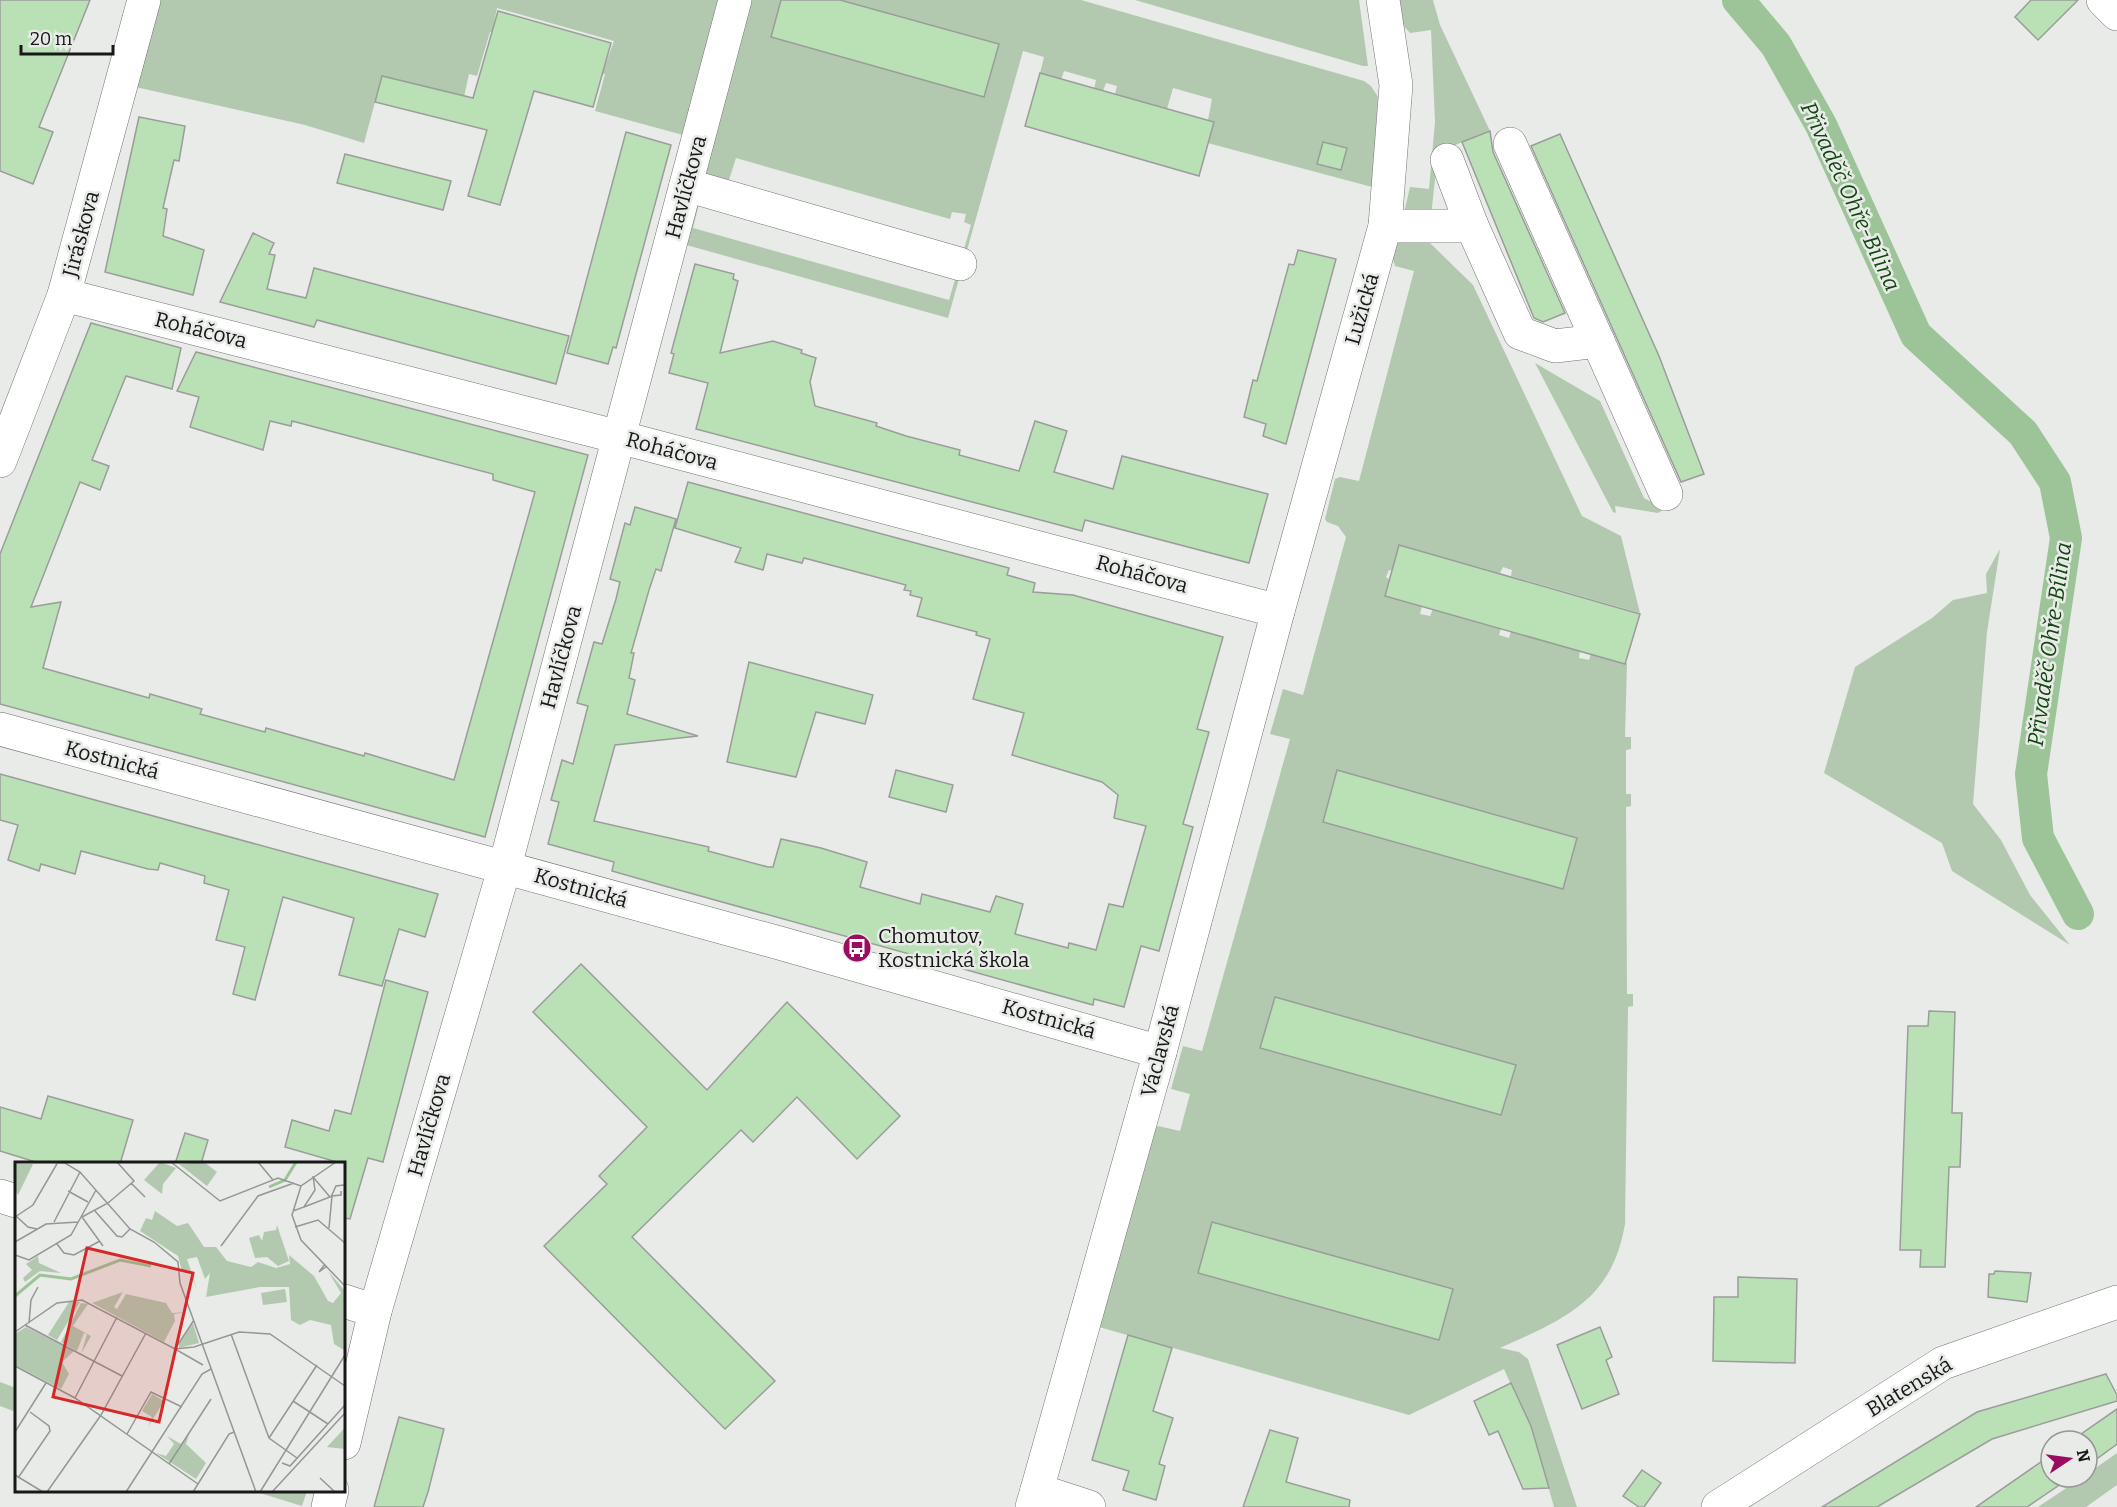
<svg xmlns="http://www.w3.org/2000/svg" width="2117" height="1507" font-family="Bitter,serif">
  <style>
    .green { fill: #b2c9b0 }
    .lines { fill: none; stroke-linecap: round; stroke-linejoin: round }
    .canal { stroke: #9dc399; stroke-width: 32 }
    .building { fill: #bae1b6; stroke: #9a9d9a; stroke-width: 1.5 }
    .minor-casing { stroke: #717471; stroke-width: 34 }
    .minor { stroke: #fff; stroke-width: 33 }
    .labels { text-anchor: middle; stroke-width: 5; stroke-linejoin: round; paint-order: stroke }
    .street-label { font-size: 21px; fill: #171817; stroke: #e8ebe7 }
    .poi-label { font-size: 21px; fill: #171817; stroke: #e8ebe7; text-anchor: start }
    .water-label { font-size: 22px; font-style: italic; fill: #124710; stroke: #e8ebe7 }
    .inset-river { fill: none; stroke: #9dc399; stroke-width: 3 }
    .inset-road { fill: none; stroke: #949794; stroke-width: 1.5 }
    .view { fill: #d62828; fill-opacity: 0.15; stroke: #d62828; stroke-width: 3 }
    .inset-edge { fill: none; stroke: #171817; stroke-width: 3 }
  </style>
  <rect width="100%" height="100%" fill="#e8ebe7"/>
  <!-- green -->
  <g class="green">
    <polygon points="153,0 718,0 683,135 595,111 605,74 602,74 614,41 497,8 492,32 490,32 477,76 469,74 464,97 382,76 364,143 305,125 131,86"/>
    <polygon points="736,0 1081,0 1364,81 1371,86 1378,97 1372,187 1208,143 1214,122 1208,120 1212,99 1173,88 1167,109 1115,94 1117,86 1106,83 1103,91 1094,89 1096,80 1064,71 1061,80 1040,73 1044,57 1023,51 948,318 672,241 696,202 698,208 693,228 949,300 971,225 964,222 966,214 952,212 950,219 736,158 729,180 703,175"/>
    <polygon points="1135,0 1359,0 1368,66 1363,66"/>
    <polygon points="1399,0 1433,0 1440,25 1490,131 1438,152 1431,216 1404,213 1410,187 1429,189 1435,122 1431,30 1410,33 1402,24"/>
    <path d="M1394 242H1429L1473 285 1582 516 1621 536 1640 613 1511 576 1512 570 1503 567 1500 573 1400 545 1393 571 1389 570 1386 577 1422 606 1420 614 1430 616 1433 609 1501 628 1499 635 1509 638 1511 631 1580 650 1579 658 1589 660 1591 653 1627 663 1625 737H1631V749L1626 750V794H1631V806L1626 807 1627 994H1633V1006L1628 1007 1625 1224C1612 1301 1564 1319 1500 1348L1519 1352 1528 1359 1577 1507H1554L1535 1439 1504 1369 1409 1415 1099 1327 1154 1128 1158 1126 1180 1131 1190 1094 1171 1089 1183 1046 1202 1051 1290 739 1270 734 1283 689 1303 695 1346 537 1338 526 1327 522 1325 519 1335 479 1340 477 1359 481 1414 271 1395 266 1391 253Z"/>
    <polygon points="1535,363 1600,401 1644,498 1665,509 1658,513 1615,506 1616,513 1613,512"/>
    <polygon points="2000,549 1987,632 1973,804 2001,840 2030,895 2070,945 1952,871 1942,843 1824,773 1855,667 1932,618 1953,600 1987,593 1986,574"/>
    <polygon points="0,1382 16,1388 16,1412 0,1406"/>
    <polygon points="2117,1453 2117,1485 2086,1507 2038,1507 2083,1477 2087,1477 2087,1474"/>
    <polygon points="253,1491 307,1490 307,1491 302,1506"/>
  </g>
  <g class="lines">
    <!-- canal -->
    <polyline class="canal" points="1738,0 1776,45 1821,125 1916,335 2023,433 2055,482 2066,538 2031,774 2038,838 2078,914"/>
  </g>
  <!-- building -->
  <g class="building">
    <polygon points="0,0 90,0 39,127 53,132 33,184 0,171"/>
    <polygon points="781,0 840,0 999,44 984,97 771,37"/>
    <polygon points="2031,0 2078,0 2038,40 2015,17"/>
    <polygon points="498,11 611,43 593,107 534,91 500,205 468,196 487,130 375,102 382,76 473,98"/>
    <polygon points="1040,73 1214,122 1199,176 1025,126"/>
    <polygon points="139,117 185,126 179,161 174,160 163,208 167,209 163,236 204,250 193,295 105,272"/>
    <polygon points="1490,131 1493,152 1565,313 1543,322 1534,318 1462,142"/>
    <polygon points="626,132 671,145 616,348 613,347 608,364 567,353"/>
    <polygon points="1560,134 1659,356 1704,474 1681,482 1531,146"/>
    <polygon points="1323,142 1347,148 1341,170 1317,164"/>
    <polygon points="345,154 451,181 443,210 337,183"/>
    <polygon points="253,233 274,243 269,254 275,255 267,289 306,298 314,268 569,336 556,384 317,320 314,327 220,302"/>
    <polygon points="1298,250 1336,259 1286,444 1263,436 1266,424 1244,417 1253,380 1257,381 1289,264 1294,265"/>
    <polygon points="695,264 734,274 733,279 738,281 720,353 773,341 802,350 801,353 816,358 810,382 815,406 877,423 876,426 906,436 960,450 959,455 1019,471 1035,421 1067,431 1054,472 1113,489 1122,456 1268,494 1249,563 1085,520 1082,531 696,429 708,383 669,373 674,354 671,353"/>
    <polygon points="91,323 181,348 172,389 126,376 92,460 109,466 100,490 80,482 31,607 61,602 43,668 149,698 150,694 202,709 200,714 265,732 266,728 364,756 365,753 454,780 535,492 493,480 493,474 292,421 291,426 270,421 263,450 190,427 199,397 177,391 196,352 588,455 485,837 0,704 0,554"/>
    <polygon points="688,482 1009,568 1007,575 1035,583 1033,592 1073,595 1223,637 1197,729 1209,732 1183,824 1193,827 1159,951 1141,946 1124,1007 1094,999 1093,1005 661,885 612,871 614,862 548,844 559,802 551,800 562,760 573,764 588,706 577,703 594,642 602,644 616,599 620,582 610,579 625,523 630,525 635,507 676,519 661,571 656,569 649,590 631,653 634,653 629,678 635,680 627,714 698,736 615,745 594,821 709,847 708,851 768,867 773,867 781,839 821,848 867,862 860,887 920,904 922,894 990,912 996,896 1023,904 1015,934 1068,948 1069,943 1096,950 1109,904 1123,907 1146,826 1114,818 1118,795 1102,782 1012,755 1024,713 973,699 990,639 976,635 977,632 917,616 922,598 910,595 911,591 904,590 906,585 804,558 802,563 767,554 763,570 735,562 741,548 675,528"/>
    <polygon points="1399,545 1640,614 1625,664 1385,596"/>
    <polygon points="749,662 873,695 865,724 816,712 796,777 727,762"/>
    <polygon points="896,770 953,785 946,812 889,797"/>
    <polygon points="1337,770 1577,838 1563,889 1323,822"/>
    <polygon points="0,774 438,894 425,937 399,929 382,986 339,975 354,918 283,897 255,1000 233,994 245,947 216,940 229,890 204,883 205,876 160,863 158,870 148,869 81,851 75,874 41,864 39,871 8,860 18,825 0,820"/>
    <polygon points="581,964 707,1090 787,1002 900,1116 857,1159 797,1097 753,1142 741,1130 632,1237 775,1381 725,1429 544,1246 607,1184 599,1176 647,1127 533,1012"/>
    <polygon points="386,980 428,992 383,1162 368,1158 350,1219 344,1218 344,1164 285,1147 292,1120 329,1131 335,1110 351,1114"/>
    <polygon points="1275,997 1516,1065 1501,1115 1260,1048"/>
    <polygon points="1929,1011 1955,1012 1952,1113 1962,1113 1960,1167 1949,1167 1945,1267 1920,1267 1921,1250 1900,1250 1908,1026 1928,1026"/>
    <polygon points="48,1096 133,1120 120,1164 42,1164 0,1151 0,1107 41,1119"/>
    <polygon points="185,1133 208,1140 201,1164 175,1164"/>
    <polygon points="1212,1222 1453,1289 1439,1340 1198,1273"/>
    <polygon points="1995,1271 2031,1273 2027,1302 1988,1297 1989,1274 1994,1274"/>
    <polygon points="1738,1277 1797,1279 1795,1363 1713,1361 1714,1297 1738,1297"/>
    <polygon points="1600,1327 1612,1357 1606,1360 1619,1394 1582,1409 1557,1345"/>
    <polygon points="1128,1335 1172,1348 1153,1411 1173,1418 1159,1464 1165,1466 1156,1500 1123,1490 1129,1471 1092,1460"/>
    <polygon points="2106,1374 2117,1395 2117,1401 1992,1439 1877,1507 1822,1507 1977,1412"/>
    <polygon points="1511,1383 1531,1426 1549,1488 1523,1489 1498,1431 1489,1435 1474,1401"/>
    <polygon points="2117,1409 2117,1444 2087,1466 2087,1441 2071,1441"/>
    <polygon points="399,1417 444,1429 428,1492 423,1507 374,1507"/>
    <polygon points="1270,1430 1298,1438 1286,1482 1350,1500 1349,1507 1243,1507"/>
    <polygon points="2051,1455 2051,1477 2071,1477 2027,1507 1976,1507"/>
    <polygon points="1642,1470 1661,1483 1644,1507 1639,1507 1623,1496"/>
  </g>
  <g class="lines">
    <!-- minor casing -->
    <g class="minor-casing">
      <g id="minor">
        <polyline points="2103,0 2117,14"/>
        <polyline points="1510,144 1666,494"/>
        <polyline points="1447,160 1472,226 1520,333 1555,346 1598,341"/>
        <polyline points="686,185 960,264"/>
        <polyline points="1385,226 1472,226"/>
        <polyline points="64,295 619,437 1278,611"/>
        <polyline points="0,461 64,295 144,0"/>
        <polyline points="0,729 783,944 1160,1052"/>
        <polyline points="0,1196 16,1201"/>
        <polyline points="344,1301 375,1311 344,1443"/>
        <polyline points="375,1311 505,866 735,0"/>
        <polyline points="328,1507 332,1490"/>
        <polyline points="1032,1507 1037,1490 1089,1507"/>
        <polyline points="1040,1507 1037,1490 1160,1052 1278,611 1385,226 1396,85 1383,0"/>
        <polyline points="1718,1507 1943,1363 2117,1302"/>
      </g>
    </g>
    <!-- minor -->
    <use href="#minor" class="minor"/>
  </g>
  <!-- icons -->
  <defs>
    <g id="bus-disc" transform="scale(1.5)"><circle r="9.5" fill="#990c5f" stroke="#e8ebe7"/><path d="M-5-6H5V4H4V6H2V4H-2V6H-4V4H-5ZM-3.5-4V0h7V-4ZM-3.5 1.2v1.5H-2V1.2ZM2 1.2v1.5H3.5V1.2Z" fill="#fff"/></g>
  </defs>
  <g fill-rule="evenodd">
    <use href="#bus-disc" x="857" y="948"/>
  </g>
  <g class="labels">
    <!-- street labels -->
    <g class="street-label">
      <text transform="translate(686 187) rotate(-75)" y="7">Havlíčkova</text>
      <text transform="translate(81 234) rotate(-75)" y="7">Jiráskova</text>
      <text transform="translate(1362 309) rotate(-74)" y="7">Lužická</text>
      <text transform="translate(201 330) rotate(14)" y="7">Roháčova</text>
      <text transform="translate(672 451) rotate(15)" y="7">Roháčova</text>
      <text transform="translate(1142 574) rotate(15)" y="7">Roháčova</text>
      <text transform="translate(561 657) rotate(-75)" y="7">Havlíčkova</text>
      <text transform="translate(112 760) rotate(15)" y="7">Kostnická</text>
      <text transform="translate(581 888) rotate(16)" y="7">Kostnická</text>
      <text transform="translate(1049 1019) rotate(16)" y="7">Kostnická</text>
      <text transform="translate(1160 1051) rotate(-75)" y="7">Václavská</text>
      <text transform="translate(429 1125) rotate(-74)" y="7">Havlíčkova</text>
      <text transform="translate(1909 1387) rotate(-31)" y="7">Blatenská</text>
    </g>
    <!-- poi labels -->
    <g class="poi-label">
      <text x="878" y="943">Chomutov,<tspan x="878" dy="24">Kostnická škola</tspan></text>
    </g>
    <!-- water labels -->
    <g class="water-label">
      <text transform="translate(1851 196) rotate(65)" y="8">Přivaděč Ohře-Bílina</text>
      <text transform="translate(2049 644) rotate(-82)" y="8">Přivaděč Ohře-Bílina</text>
    </g>
  </g>
  <!-- overview -->
  <g transform="translate(15 1162)">
    <rect width="330" height="330" fill="#e8ebe7"/>
    <path d="M145 0 161 6 148 22 147 32 129 18ZM189 0 202 10 192 24 164 2ZM0 2H18L3 33 0 28ZM140 49 162 64 173 61 189 85H201L212 99 236 105 243 100 261 106 275 102 274 93 299 114 313 139 318 141 326 131 313 109 330 129 329 188 319 182 316 163 295 158 285 163 276 158 274 125H245L191 135 195 111 190 117 182 95 172 97 182 127 174 108 167 109 163 94 125 69 131 56 137 58ZM262 63 274 99 263 104 252 95 240 96 234 76 244 73 247 79 249 70 261 68ZM23 94 24 101 46 111 25 109 10 120 8 116 17 108 11 102ZM270 127 272 140 248 143 246 131ZM108 130 99 145 102 147 111 132 151 141 157 151 174 150 159 152 160 159 149 180 77 141ZM54 140H65L42 178 33 173ZM66 141 73 142 58 164 76 174 66 192 72 172 69 171 62 189 46 180ZM178 161 184 181 164 186V181ZM11 165 59 189 47 200 54 212 46 227 0 203V172ZM137 232 149 239 133 265 137 255 127 249ZM330 265V287L312 285 326 270ZM174 272 171 282 191 301 181 317 141 291 151 294 159 282 152 274 166 282Z" fill="#b2c9b0"/>
    <path class="inset-river" d="M254 25 270 18 281 0M0 134 25 113 56 117 105 98 136 104"/>
    <path class="inset-road" d="M32 0 50 1 65 10 115 67 139 80 163 100 165 121 241 330M156 0 205 39 263 16 286 24M243 0 258 18M321 0 286 24 277 53 286 78 330 124M116 21 130 35M53 29 73 40M316 35 321 24 329 23M289 45 315 35 298 15M80 49 102 74 107 75 115 67M278 49 289 45 300 28 298 14M1 54 13 65 22 67M0 55 18 43 43 0M67 55 93 41 119 19 102 0M67 55 88 84M39 60 65 10M280 65 303 58 330 81M314 66 317 34 326 33V29M0 80 31 62 63 60M42 82 49 91 59 93 85 79M206 84 243 34 279 21M0 93 14 98 56 73 81 28M310 102 304 110 312 104M179 158 160 187 188 203M14 161 16 138 23 125M10 163 107 214M0 170 42 141 67 138 160 187 179 185 224 170 255 172 330 224M216 172 254 276 282 296M0 204 60 236 183 322M60 236 102 155M278 239 313 262M0 270 31 221M112 272 136 230 167 245M254 276 302 203M267 301 275 304 330 243M154 302 196 237M0 313 28 330M3 316 35 269 34 264 15 250M305 316 320 330M32 330 86 253 131 171M111 330 187 212 196 207M178 330 214 272 219 270M245 330 330 193M257 330 330 251"/>
    <path class="view" d="M72 86 178 111 144 260 38 235Z"/>
    <rect width="330" height="330" class="inset-edge"/>
  </g>
  <!-- north arrow -->
  <g transform="translate(2069 1459) rotate(77)"><circle r="28" fill="#e8ebe7" stroke="#949794" stroke-width="1.5"/>
  <path d="M0-4.5L10 22L0 15L-10 22Z" fill="#990c5f"/>
  <text y="-9" font-size="16" font-weight="bold" text-anchor="middle" fill="#171817">N</text>
  </g>
  <!-- scale -->
  <path d="M21 45v9h92v-9" fill="none" stroke="#171817" stroke-width="3"/>
  <text x="30" y="45" font-size="18" fill="#171817" stroke="#e8ebe7" stroke-width="4.5" paint-order="stroke">20 m</text>
</svg>
